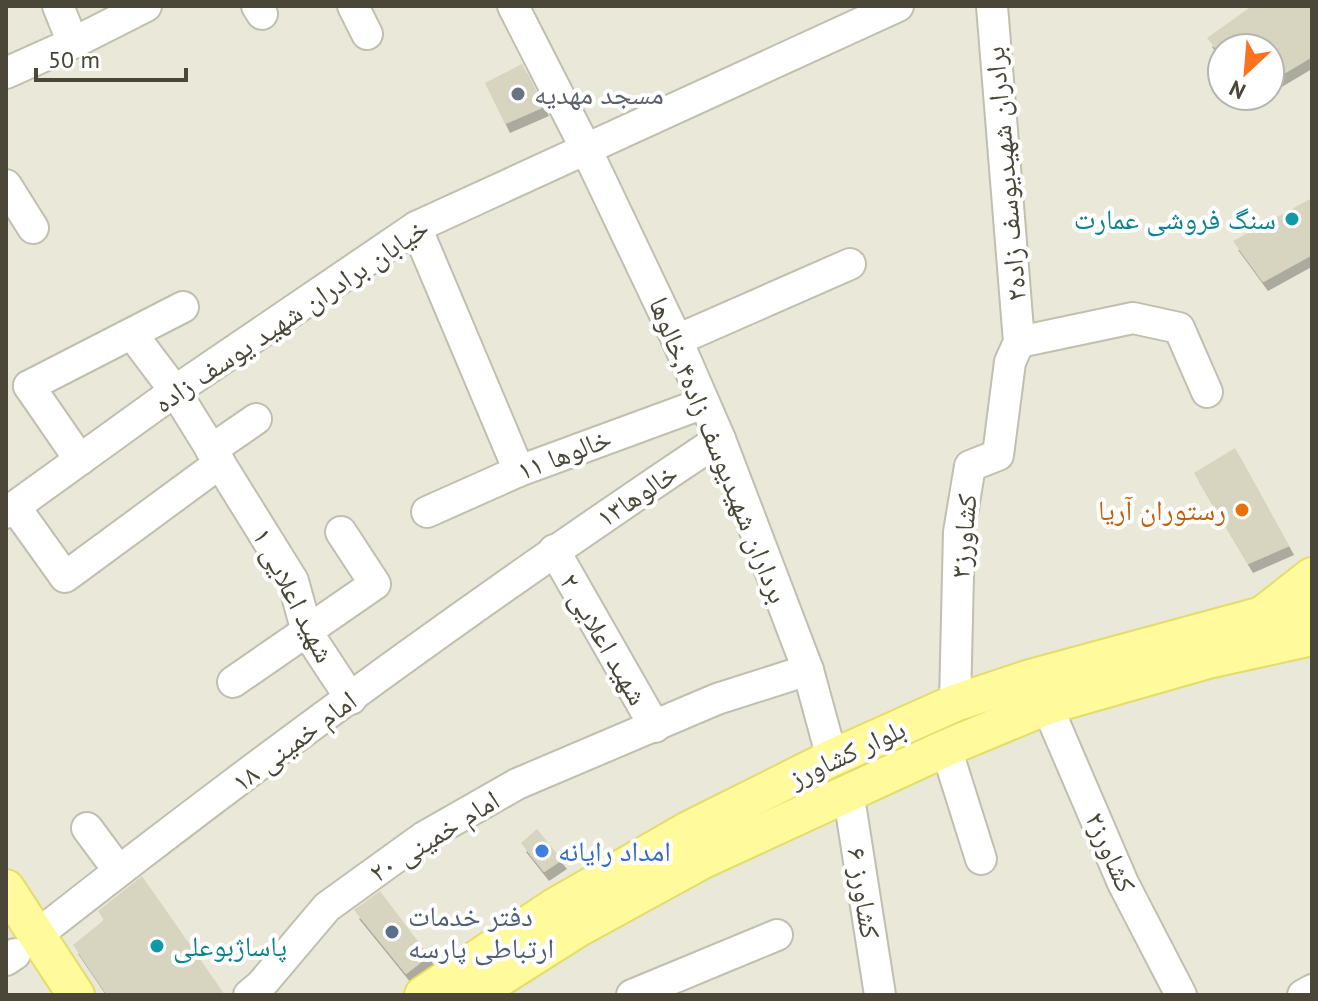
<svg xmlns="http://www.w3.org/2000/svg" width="1318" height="1001" font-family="'PT Sans','Noto Naskh Arabic',sans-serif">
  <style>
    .residential { fill: #e9e8d9; fill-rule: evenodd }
    .building { fill: #d7d4c0; filter: url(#shadow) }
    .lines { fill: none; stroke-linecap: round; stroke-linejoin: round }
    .minor-casing { stroke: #c1bfad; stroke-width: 34 }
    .major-casing { stroke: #e5dd69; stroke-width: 40 }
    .minor { stroke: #fff; stroke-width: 30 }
    .major { stroke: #fffa9b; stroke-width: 36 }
    .worship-dot { fill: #6b7280; stroke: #fff; stroke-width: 3 }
    .culture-dot { fill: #0f9aa8; stroke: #fff; stroke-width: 3 }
    .food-dot { fill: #e8710a; stroke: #fff; stroke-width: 3 }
    .shop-dot { fill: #3f7fe0; stroke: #fff; stroke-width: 3 }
    .service-dot { fill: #5c6f8a; stroke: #fff; stroke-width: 3 }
    .labels { text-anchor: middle; stroke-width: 8; stroke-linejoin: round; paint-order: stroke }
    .worship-label { font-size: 28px; fill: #5b616d; stroke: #fff; text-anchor: start }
    .street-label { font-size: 28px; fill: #4a4738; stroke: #fff }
    .culture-label { font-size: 28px; fill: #0d838f; stroke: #fff; text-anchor: end }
    .food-label { font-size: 28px; fill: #c56008; stroke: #fff; text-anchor: end }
    .shop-label { font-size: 28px; fill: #366cbe; stroke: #fff; text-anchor: start }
    .service-label { font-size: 28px; fill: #4e5e75; stroke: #fff; text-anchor: start }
  </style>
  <defs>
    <filter id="shadow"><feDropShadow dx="5" dy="9" stdDeviation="0" flood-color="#0004"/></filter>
  </defs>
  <rect width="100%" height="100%" fill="#f5f5eb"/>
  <!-- residential -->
  <path class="residential" d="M6 6H1312V995H6ZM1222 48H1270V96H1222Z"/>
  <!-- building -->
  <g class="building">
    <polygon points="1252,6 1312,6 1312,57 1270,82 1270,48 1215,48 1207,38"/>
    <polygon points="522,64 544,107 505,124 485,83"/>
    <polygon points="1312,198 1312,255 1263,282 1233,241"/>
    <polygon points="1235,448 1289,546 1248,564 1194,473"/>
    <polygon points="537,829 562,860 544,872 521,843"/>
    <polygon points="142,876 225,995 107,995 73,945 104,920 98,911"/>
    <polygon points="380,891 429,956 406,974 354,910"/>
  </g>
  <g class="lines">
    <!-- minor casing -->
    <g class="minor-casing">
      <g id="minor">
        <polyline points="58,6 73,43"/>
        <polyline points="257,6 262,14"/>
        <polyline points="353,6 367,34"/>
        <polyline points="513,6 587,151 677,340 720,439 808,670 832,758"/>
        <polyline points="6,73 73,43 146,6"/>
        <polyline points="6,185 33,228"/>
        <polyline points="416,227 519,471"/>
        <polyline points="132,334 175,391 293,581 307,632 351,699"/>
        <polyline points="677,340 850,264"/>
        <polyline points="1019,342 1133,318 1179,328 1207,392"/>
        <polyline points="29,386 183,307"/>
        <polyline points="29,386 80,460"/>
        <polyline points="211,450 256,419"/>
        <polyline points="15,507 65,577 220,463"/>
        <polyline points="427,512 519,471 704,403"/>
        <polyline points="6,513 175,391 416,227 898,6"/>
        <polyline points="554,550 655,727"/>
        <polyline points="233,682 375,584 341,532"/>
        <polyline points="955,703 959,532 970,466 998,455 1010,362 1019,342 992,6"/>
        <polyline points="1047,706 1123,883 1181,995"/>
        <polyline points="946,748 981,859"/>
        <polyline points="848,791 880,995"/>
        <polyline points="87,828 119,871"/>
        <path d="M37 935C258 761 486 595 720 439"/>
        <polyline points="6,960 15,954"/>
        <polyline points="249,995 261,985 327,907 424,837 517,784 717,699 808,670"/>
        <polyline points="632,995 777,935"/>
        <polyline points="1303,995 1312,990"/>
      </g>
    </g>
    <!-- major casing -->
    <g class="major-casing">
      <g id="major">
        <polyline points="1266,612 1312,576"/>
        <polyline points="6,888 76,995"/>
        <polyline points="423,995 554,907 688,830 832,758 955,703 1030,678 1262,615 1312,606"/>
        <polyline points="473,995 577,929 703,860 946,748 1047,706 1208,660 1312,637"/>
      </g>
    </g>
    <!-- minor -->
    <use href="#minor" class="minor"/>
    <!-- major -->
    <use href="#major" class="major"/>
  </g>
  <!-- markers -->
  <circle class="worship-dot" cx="518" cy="94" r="8"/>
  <g class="culture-dot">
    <circle cx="1292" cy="219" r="8"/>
    <circle cx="157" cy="946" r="8"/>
  </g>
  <circle class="food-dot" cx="1242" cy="510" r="8"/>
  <circle class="shop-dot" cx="542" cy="851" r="8"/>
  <circle class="service-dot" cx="392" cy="932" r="8"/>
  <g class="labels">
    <!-- worship labels -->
    <g class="worship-label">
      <text x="534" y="104">مسجد مهدیه</text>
    </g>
    <!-- street labels -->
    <g class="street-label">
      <text transform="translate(1005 174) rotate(-95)" y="10">برادران شهیدیوسف زاده۲</text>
      <text transform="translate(291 315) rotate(-34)" y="10">خیابان برادران شهید یوسف زاده</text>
      <text transform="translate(719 450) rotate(68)" y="10">برداران شهیدیوسف زاده۴,خالوها</text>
      <text transform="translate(564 454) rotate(-21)" y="10">خالوها ۱۱</text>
      <text transform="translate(637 495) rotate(-34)" y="10">خالوها۱۳</text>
      <text transform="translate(963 536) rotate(-85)" y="10">کشاورز۳</text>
      <text transform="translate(294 595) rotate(63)" y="10">شهید اعلایی ۱</text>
      <text transform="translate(604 639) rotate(60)" y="10">شهید اعلایی ۲</text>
      <text transform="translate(294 741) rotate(-37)" y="10">امام خمینی ۱۸</text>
      <text transform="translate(847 753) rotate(-25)" y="10">بلوار کشاورز</text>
      <text transform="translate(434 836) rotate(-32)" y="10">امام خمینی ۲۰</text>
      <text transform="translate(1111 852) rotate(66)" y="10">کشاورز۲</text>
      <text transform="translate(864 893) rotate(81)" y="10">کشاورز ۶</text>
    </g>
    <!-- culture labels -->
    <g class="culture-label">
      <text x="1276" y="229">سنگ فروشی عمارت</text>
      <text x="173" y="956" text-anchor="start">پاساژبوعلی</text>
    </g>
    <!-- food labels -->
    <g class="food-label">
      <text x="1226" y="520">رستوران آریا</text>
    </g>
    <!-- shop labels -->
    <g class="shop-label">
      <text x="558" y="861">امداد رایانه</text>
    </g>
    <!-- service labels -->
    <g class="service-label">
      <text x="408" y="926">دفتر خدمات<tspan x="408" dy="32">ارتباطی پارسه</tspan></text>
    </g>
  </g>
  <!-- border -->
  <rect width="1318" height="1001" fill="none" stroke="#4a4738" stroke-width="16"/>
  <!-- north arrow -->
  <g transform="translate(1246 72) rotate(206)"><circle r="38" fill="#ffffff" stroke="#b7b5af" stroke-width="2"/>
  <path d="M0-6L14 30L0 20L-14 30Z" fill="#fb731c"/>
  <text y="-12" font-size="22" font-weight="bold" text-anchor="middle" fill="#4a4738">N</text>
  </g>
  <!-- scale -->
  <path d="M36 68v12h150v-12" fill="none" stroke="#4a4738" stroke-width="4"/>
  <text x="48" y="68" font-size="24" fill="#4a4738" stroke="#ffffff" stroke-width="6" paint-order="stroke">50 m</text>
</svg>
